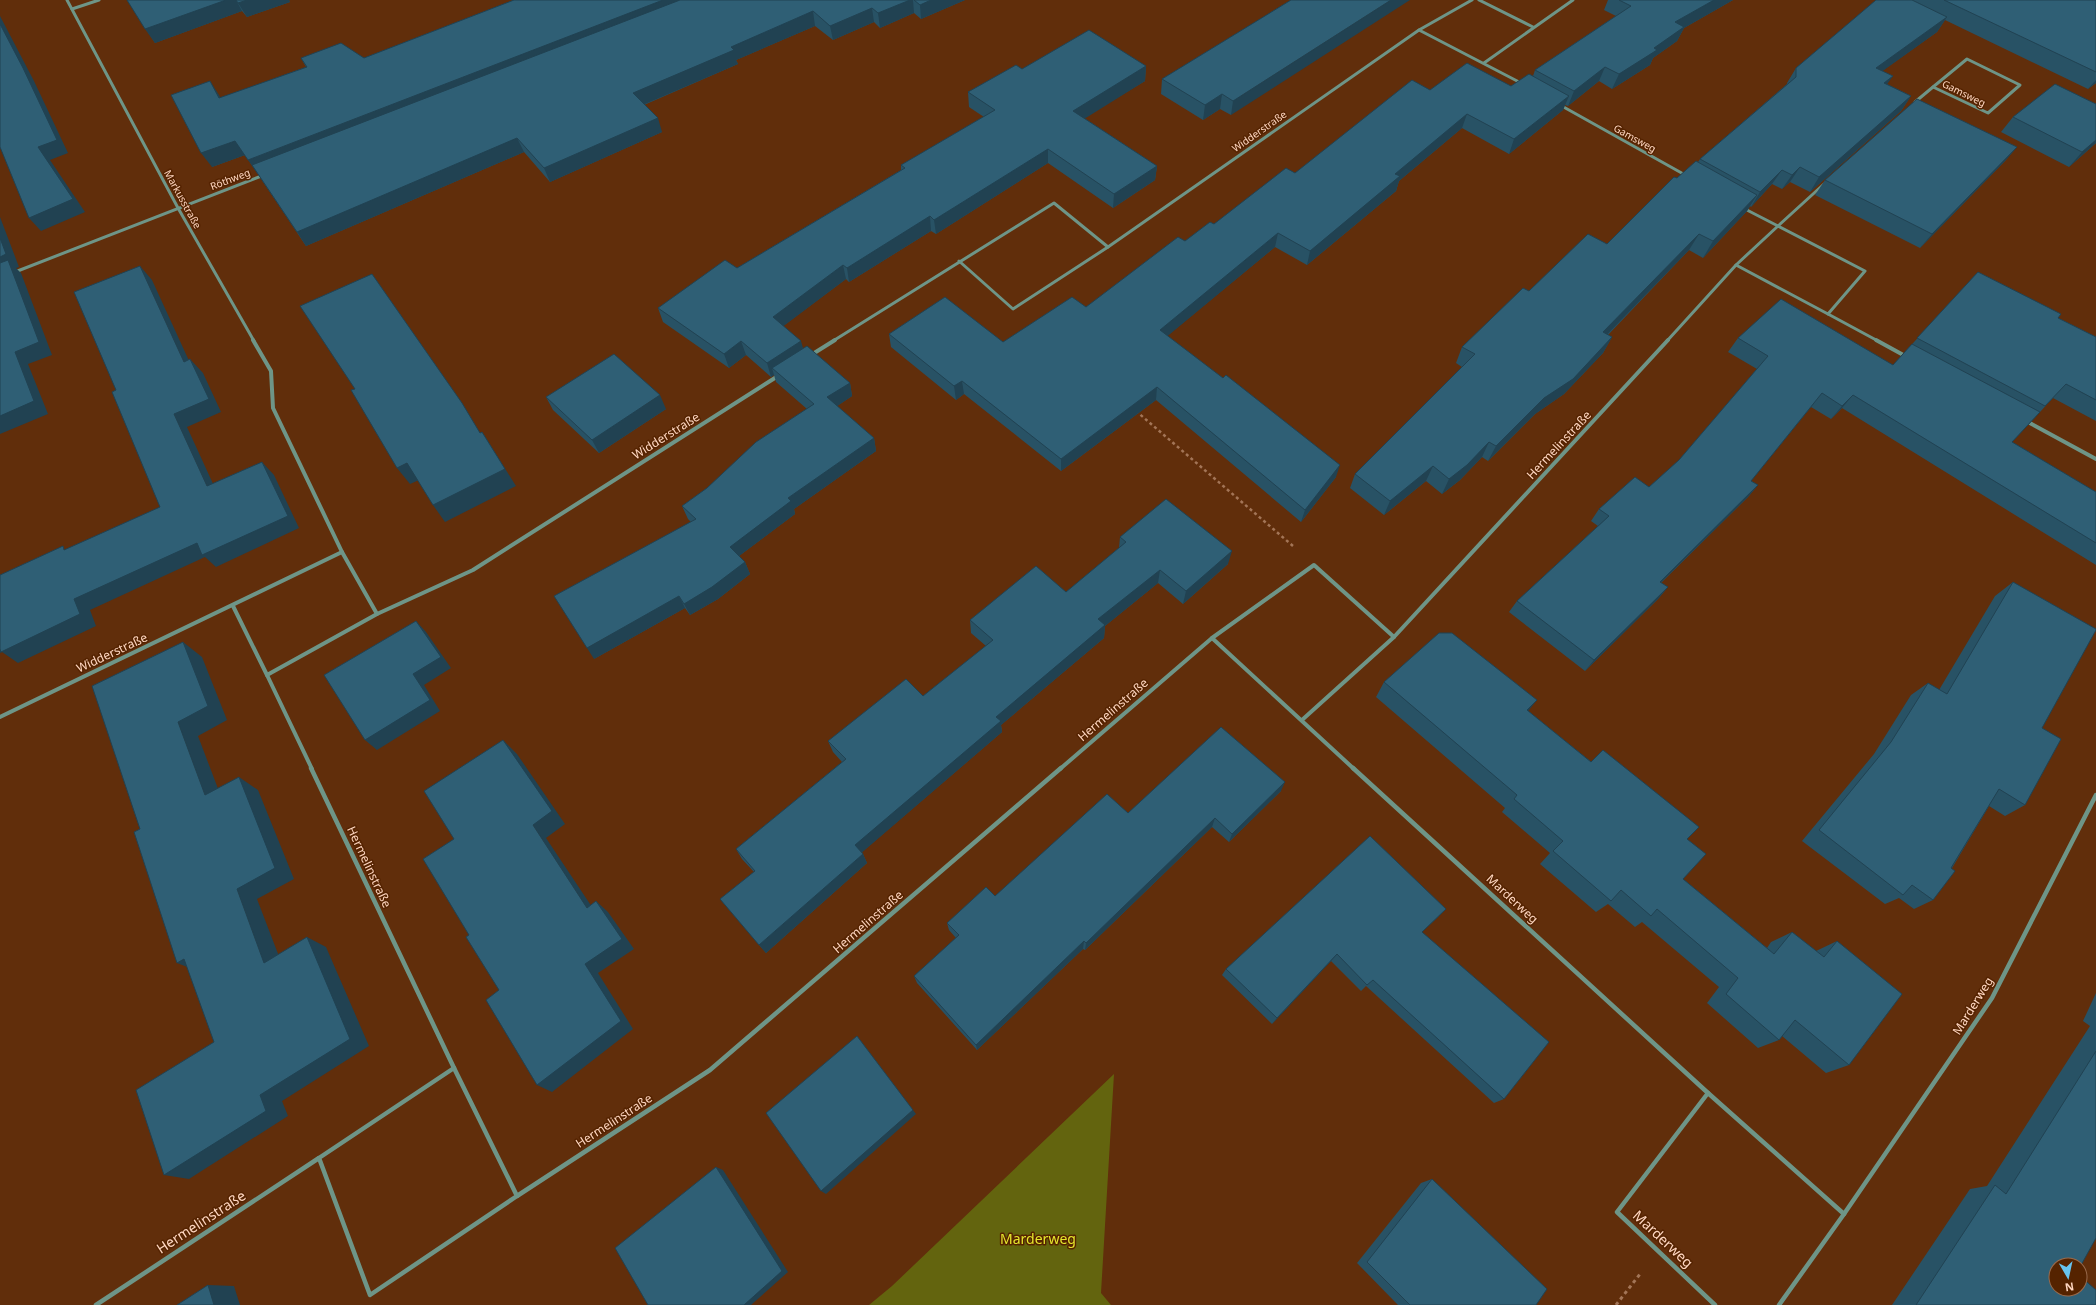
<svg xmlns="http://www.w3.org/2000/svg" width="2096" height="1305" font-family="'Noto Sans',sans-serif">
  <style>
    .green { fill: #63640e }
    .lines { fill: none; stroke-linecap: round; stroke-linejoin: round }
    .path-far1 { stroke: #a37557; stroke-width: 2.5; stroke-dasharray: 3 3; stroke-linecap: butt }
    .path { stroke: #a37557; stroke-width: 3; stroke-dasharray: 3.5 3.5; stroke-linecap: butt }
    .minor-far2 { stroke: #6e9587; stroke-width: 3 }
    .minor-far1 { stroke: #6e9587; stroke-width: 4 }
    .minor { stroke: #6e9587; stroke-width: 4.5 }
    .wall { fill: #285265 }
    .shaded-wall { fill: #214252 }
    .building { fill: #2f5f75; stroke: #214252 }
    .labels { text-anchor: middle; stroke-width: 3; stroke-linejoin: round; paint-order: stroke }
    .far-street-label { font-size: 10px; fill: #ffd7c1; stroke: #552300 }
    .street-label { font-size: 12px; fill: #ffd7c1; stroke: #552300 }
    .near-street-label { font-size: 14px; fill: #ffd7c1; stroke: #552300 }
    .near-park-label { font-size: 14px; fill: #e5e72c; stroke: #552300 }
  </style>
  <rect width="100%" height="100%" fill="#612e0b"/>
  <!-- green -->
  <polygon class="green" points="1114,1074 1101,1293 1111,1305 869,1305 892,1286"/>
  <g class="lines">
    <!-- path-far1 -->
    <polyline class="path-far1" points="1136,411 1293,546"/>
    <!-- path -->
    <polyline class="path" points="1616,1305 1640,1274"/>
    <!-- minor-far2 -->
    <g class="minor-far2">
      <polyline points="67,0 178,208 254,341"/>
      <polyline points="1472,0 1419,30 1521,83"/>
      <polyline points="1479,0 1533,27"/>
      <polyline points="72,9 99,0"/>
      <polygon points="1967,59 2020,85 1988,113 1933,87"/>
      <polyline points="1484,63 1573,0"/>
      <polyline points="1915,102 1933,87"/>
      <polyline points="1560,105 1687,176"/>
      <polyline points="1743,208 1778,226"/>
      <polygon points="1778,226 1865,271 1828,314 1736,265"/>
      <polyline points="1778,226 1824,184"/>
      <polyline points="959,261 1013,309 1108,247 1419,30"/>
      <polyline points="15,272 264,175"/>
      <polyline points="1828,314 1878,341"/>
      <polyline points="833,341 1054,203 1108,247"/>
      <polyline points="1667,341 1736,265"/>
    </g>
    <!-- minor-far1 -->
    <g class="minor-far1">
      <polyline points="253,340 271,371 273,408 342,552 377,614"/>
      <polyline points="1876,340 1907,357"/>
      <polyline points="811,355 835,340"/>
      <polyline points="2026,421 2096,459"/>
      <polyline points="233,606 267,675 377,614 473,570 778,376"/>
      <polyline points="267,675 312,769"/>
      <polyline points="0,717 342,552"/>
      <polyline points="1302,720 1394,637 1668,340"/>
      <polyline points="1060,769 1212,638"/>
      <polyline points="1354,769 1212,638 1314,565 1394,637"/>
    </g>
    <!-- minor -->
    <g class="minor">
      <polyline points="311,768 454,1068"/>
      <polyline points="1353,768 1708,1093 1844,1214"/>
      <polygon points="454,1068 517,1196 370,1295 319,1158"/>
      <polyline points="1708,1093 1617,1212 1715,1305"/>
      <polyline points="517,1196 710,1070 1061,768"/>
      <polyline points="96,1305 319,1158"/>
      <polyline points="1779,1305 1844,1214 1992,998 2096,795"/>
    </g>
  </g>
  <!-- wall -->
  <g class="wall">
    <polygon points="127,0 289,0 290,2 247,17 242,11 155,43"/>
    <polygon points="514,0 965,0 921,19 914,13 880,28 874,22 833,40 815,26 736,60 738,64 644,105 662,132 550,182 524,152 306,246 245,155 212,167 220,98 306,67 301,58 364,58"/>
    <polygon points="1291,0 1231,115 1220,109 1203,120 1161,94 1162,79"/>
    <polygon points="1608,0 1733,0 1684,28 1677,41 1653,58 1650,65 1612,89 1599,81 1568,106 1565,105 1563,110 1509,154 1462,128 1399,181 1396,191 1307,265 1275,247 1167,336 1336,477 1301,522 1156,400 1061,471 964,394 956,400 891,347 889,334 1003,342 1086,307 1185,241 1214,224 1295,173 1430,90 1511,86 1533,76 1535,70 1616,16 1604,10"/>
    <polygon points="1876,0 2096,0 2096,83 2088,89 1945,20 1937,32 1882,71 1887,84 1911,96 1901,111 1810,192 1790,182 1782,189 1772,184 1751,207 1750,206 1747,211 1703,258 1689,250 1608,335 1612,337 1603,353 1564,394 1535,414 1488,461 1482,457 1460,480 1442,494 1426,481 1384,515 1350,488 1355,474 1462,367 1456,363 1462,347 1529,291 1607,244 1677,178 1698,162 1700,159 1787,84 1787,83 1796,68"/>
    <polygon points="1146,66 1145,81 1084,118 1157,166 1155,180 1113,208 1048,163 936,234 931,231 849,282 846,279 783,326 803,348 850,383 852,396 837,406 874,438 876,451 794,509 795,514 739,556 745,562 750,574 718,599 690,615 685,608 594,659 691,522 688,519 682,506 707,488 807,409 776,382 774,375 771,377 746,355 729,368 663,322 658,308 737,268 901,170 901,165 984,117 969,107 968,92 1022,69"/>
    <polygon points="2013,117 2096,143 2069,167 2001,132"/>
    <polygon points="2017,147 2005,161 1920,248 1815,195 1825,180"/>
    <polygon points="1978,272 2058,318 2096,337 2096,421 2053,398 2040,412 2012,442 2096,492 2096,565 1842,408 1831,419 1811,407 1751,481 1758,485 1748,497 1661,583 1668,587 1658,599 1585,671 1509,612 1517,601 1598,526 1591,521 1599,509 1649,487 1679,460 1757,369 1728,352 1738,338 1893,365"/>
    <polygon points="546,397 666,409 599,453 553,410"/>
    <polygon points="1120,537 1228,564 1183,604 1158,583 1105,626 1104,638 1001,725 1002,732 862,852 863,854 867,863 766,953 720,899 754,872 742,859 736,849 842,762 833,752 828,741 923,696 986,646 971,633 970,620 1066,592 1119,548"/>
    <polygon points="2013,582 2042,728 2025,805 2005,816 1989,806 1933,900 1914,909 1899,898 1885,904 1802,841 1874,754 1911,695 1928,683 1939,690 1995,596"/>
    <polygon points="1384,682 1528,711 1687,839 1683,879 1767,948 1771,942 1792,932 1816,951 1837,941 1849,1065 1826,1073 1782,1036 1779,1040 1758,1048 1707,1003 1719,987 1642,922 1635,927 1608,904 1596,912 1540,864 1550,853 1502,812 1505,808 1376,697"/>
    <polygon points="1281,791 1229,842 1212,827 1085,950 1083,949 977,1050 917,983 914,976 956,938 949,930 947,923 995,896 1128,813"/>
    <polygon points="1439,916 1422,932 1504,1099 1494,1103 1366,986 1361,991 1331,961 1272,1024 1222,975 1226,969"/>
    <polygon points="2096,993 2096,1238 2056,1265 2096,1305 1892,1305 1970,1189 1987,1186 2090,1026 2083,1021"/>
    <polygon points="1432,1179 1536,1305 1398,1305 1357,1263 1421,1183"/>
  </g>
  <!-- shaded-wall -->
  <g class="shaded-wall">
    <polygon points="226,0 236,0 242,11 155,43 145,29"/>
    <polygon points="247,0 289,0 290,2 247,17 238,3"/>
    <polygon points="663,0 704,0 258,174 248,160"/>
    <polygon points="910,0 913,0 914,13 880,28 878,13"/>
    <polygon points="931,0 965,0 921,19 920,5"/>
    <polygon points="1391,0 1410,0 1231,115 1233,101"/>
    <polygon points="1714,0 1733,0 1684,28 1677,41 1653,58 1650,65 1612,89 1619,74 1654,48 1675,22"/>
    <polygon points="872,8 874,22 833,40 830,26"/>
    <polygon points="813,11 815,26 736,60 738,64 638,107 633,93 731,47"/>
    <polygon points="0,16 34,81 68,153 50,160 85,212 41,231 29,218 38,147 0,24"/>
    <polygon points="1947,17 1937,32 1866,83 1876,68"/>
    <polygon points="1146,66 1145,81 1073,126 1073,111"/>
    <polygon points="1605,67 1599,81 1568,106 1574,91"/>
    <polygon points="1893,76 1883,90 1884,83"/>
    <polygon points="2096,80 2096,83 2088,89"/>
    <polygon points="210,81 219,95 229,112 219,98"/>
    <polygon points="1222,94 1220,109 1203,120 1205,105"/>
    <polygon points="1569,96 1563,110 1509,154 1514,139"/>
    <polygon points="1911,96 1901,111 1810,192 1819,177"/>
    <polygon points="1467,114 1462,128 1399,181 1396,191 1307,265 1310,251 1395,174"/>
    <polygon points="658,118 662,132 550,182 544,168"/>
    <polygon points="517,138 524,152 306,246 297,232"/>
    <polygon points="2096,140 2096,143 2069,167 2082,152"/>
    <polygon points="235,141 245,155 212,167 201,153"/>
    <polygon points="2017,147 2005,161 1920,248 1932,234"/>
    <polygon points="1048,149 1048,163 936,234 934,220"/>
    <polygon points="1157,166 1155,180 1113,208 1114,194"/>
    <polygon points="1800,167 1790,182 1782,189 1792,175"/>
    <polygon points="1782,170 1772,184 1751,207 1760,192"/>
    <polygon points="1757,195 1747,211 1703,258 1713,241"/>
    <polygon points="930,216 931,231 849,282 847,268"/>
    <polygon points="0,217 19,267 16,268 21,273 52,355 28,364 48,414 0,434 0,416 15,352 0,275"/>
    <polygon points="1278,233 1275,247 1158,344 1160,330"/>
    <polygon points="1699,234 1689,250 1594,348 1603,332"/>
    <polygon points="843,265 846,279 777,331 773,317"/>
    <polygon points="140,266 152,280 196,376 184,362"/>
    <polygon points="1612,337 1603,353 1564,394 1535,414 1488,461 1496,446 1544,398"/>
    <polygon points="741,341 746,355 729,368 724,354"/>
    <polygon points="801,341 805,355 772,368 774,375 771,377 767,363"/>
    <polygon points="190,359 203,373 221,412 187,427 220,499 207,486 174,414"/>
    <polygon points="962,381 964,394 956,400 954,386"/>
    <polygon points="850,383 852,396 830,411 827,397"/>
    <polygon points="1157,387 1156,400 1061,471 1061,459"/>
    <polygon points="660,395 666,409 599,453 592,440"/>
    <polygon points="1853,395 1842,408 1831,419 1842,406"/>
    <polygon points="482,432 516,486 445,522 433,505"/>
    <polygon points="874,438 876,451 794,509 795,514 735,559 730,547 788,498"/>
    <polygon points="1489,442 1482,457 1460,480 1442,494 1449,479"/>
    <polygon points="262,462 274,475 299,528 216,567 205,557 90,610 96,626 18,663 2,652 0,653 0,638"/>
    <polygon points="407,463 419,480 410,484 397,468"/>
    <polygon points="1340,465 1336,477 1301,522 1305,510"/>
    <polygon points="1433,466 1426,481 1384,515 1390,501"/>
    <polygon points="1758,485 1748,497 1650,593 1660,582"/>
    <polygon points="1232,551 1228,564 1183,604 1186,591"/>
    <polygon points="745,562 750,574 718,599 690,615 684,604"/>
    <polygon points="1160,570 1158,583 1105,626 1104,638 1001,725 1002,732 859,855 855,845 1098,619"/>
    <polygon points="1668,587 1658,599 1585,671 1594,660"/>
    <polygon points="679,596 685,608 594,659 587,648"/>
    <polygon points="416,621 426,632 451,668 424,685 440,711 377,750 365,740 413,674"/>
    <polygon points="183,642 202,657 227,720 198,736 225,807 205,795 178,722"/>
    <polygon points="1537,700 1525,715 1527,710"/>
    <polygon points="503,740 517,754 565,824 546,838 600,919 587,908 533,825"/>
    <polygon points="239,777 258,790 294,879 257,899 285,972 264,963 237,889"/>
    <polygon points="1285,782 1281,791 1229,842 1232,834"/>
    <polygon points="1215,818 1212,827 1085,950 1086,943"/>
    <polygon points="863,854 867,863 766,953 759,945"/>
    <polygon points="596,901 608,912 634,949 598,973 633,1029 552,1092 537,1085"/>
    <polygon points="307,937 326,947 369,1046 282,1101 288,1116 189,1179 164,1175 260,1095"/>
    <polygon points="1084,941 1083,949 977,1050 976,1045"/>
    <polygon points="1337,954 1331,961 1272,1024 1277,1018"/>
    <polygon points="184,959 200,972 177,963"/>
    <polygon points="913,1110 916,1114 826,1194 821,1191"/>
    <polygon points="716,1167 723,1170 788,1272 751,1305 744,1305"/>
    <polygon points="208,1285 234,1286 240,1305 214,1305"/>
  </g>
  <!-- building -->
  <g class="building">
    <polygon points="127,0 226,0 145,29"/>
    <polygon points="236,0 247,0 238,3"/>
    <polygon points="514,0 663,0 248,160 235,141 201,153 171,95 210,81 219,98 307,67 301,58 341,43 364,58"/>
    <polygon points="680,0 910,0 878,13 872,8 830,26 813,11 731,47 734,50 633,93 658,118 544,168 517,138 297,232 252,165"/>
    <polygon points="914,0 931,0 920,5"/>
    <polygon points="1291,0 1391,0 1233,101 1222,94 1205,105 1162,79"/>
    <polygon points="1619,0 1714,0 1675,22 1684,27 1654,48 1657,50 1619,74 1605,67 1574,91 1535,70 1631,6"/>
    <polygon points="1876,0 1912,0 1947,17 1876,68 1893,76 1884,83 1911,96 1819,177 1800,167 1792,175 1782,170 1760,192 1700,159 1796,77 1796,68"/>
    <polygon points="1944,0 2096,0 2096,72"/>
    <polygon points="0,24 23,68 57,140 38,147 73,199 29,218 0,147"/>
    <polygon points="1089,30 1146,66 1073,111 1157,166 1114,194 1048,149 934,220 930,216 847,268 843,265 773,317 801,341 767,363 741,341 724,354 658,308 725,260 737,268 905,168 901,165 995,110 968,92 1016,65 1022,69"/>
    <polygon points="1467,63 1511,86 1529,74 1569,96 1514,139 1467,114 1395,174 1400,176 1310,251 1278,233 1160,330 1223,378 1226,375 1340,465 1305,510 1157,387 1061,459 962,381 954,386 889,334 945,297 1003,342 1072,297 1086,307 1178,237 1185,241 1210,222 1214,224 1286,168 1295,173 1412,80 1430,90"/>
    <polygon points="2055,84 2096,104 2096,140 2082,152 2013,117"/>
    <polygon points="1917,99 2017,147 1932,234 1825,180"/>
    <polygon points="1696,161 1757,195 1713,241 1699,234 1603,332 1612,337 1573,379 1544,398 1496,446 1489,442 1467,465 1449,479 1433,466 1390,501 1355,474 1475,354 1462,347 1523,288 1529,291 1588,234 1607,244 1674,177 1677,178"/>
    <polygon points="0,238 6,254 0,257"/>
    <polygon points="8,260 39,342 15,352 34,401 0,416 0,263"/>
    <polygon points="140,266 184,362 190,359 209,399 174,414 207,486 262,462 288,516 202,555 197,543 74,599 80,614 1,652 0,649 0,575 63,546 64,550 160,507 112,392 116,390 74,292"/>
    <polygon points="1978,272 2061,314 2058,318 2096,337 2096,400 2066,384 2045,406 1917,338"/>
    <polygon points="372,274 462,403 480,433 482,432 505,469 433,505 407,463 397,468 351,390 355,389 300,306"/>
    <polygon points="1781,299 1893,365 1912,344 2040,412 2012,442 2096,492 2096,543 1853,395 1842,406 1822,393 1751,481 1758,485 1660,582 1668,587 1594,660 1517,601 1609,516 1599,509 1635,477 1649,487 1679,460 1768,356 1738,338"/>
    <polygon points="807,346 850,383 827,397 874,438 788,498 791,501 730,547 745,562 712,587 684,604 679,596 587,648 554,596 696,519 682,506 707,488 756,442 814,404 772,368"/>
    <polygon points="614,354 660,395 592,440 546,397"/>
    <polygon points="1166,499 1232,551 1186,591 1160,570 1098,619 1105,625 996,717 1001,721 855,845 863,854 759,945 720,899 755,871 736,849 846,759 828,741 906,679 923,696 993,640 970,620 1036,566 1066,592 1126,542 1120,537"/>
    <polygon points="2013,582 2096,629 2096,630 2042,728 2061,739 2025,805 1999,789 1951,868 1955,871 1933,900 1912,885 1903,895 1819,830 1891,742 1928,683 1947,694"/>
    <polygon points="416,621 441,657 413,674 430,700 365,740 324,675"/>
    <polygon points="1439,633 1452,633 1537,700 1527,710 1591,762 1603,750 1699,827 1687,839 1706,854 1683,879 1774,954 1792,932 1824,957 1837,941 1902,994 1849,1065 1795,1020 1779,1040 1726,994 1738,978 1657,909 1651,916 1621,890 1611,901 1553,851 1563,841 1514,799 1517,795 1384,682"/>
    <polygon points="183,642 208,706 178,722 205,795 239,777 275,868 237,889 264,963 307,937 350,1039 260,1095 266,1111 164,1175 136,1090 214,1042 184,959 177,963 134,832 140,829 92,686"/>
    <polygon points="1221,727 1285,782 1232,834 1215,818 1086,943 1084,941 976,1045 914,976 959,935 947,923 986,887 995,896 1107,794 1128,813"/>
    <polygon points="503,740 552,811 533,825 587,908 596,901 622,939 585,964 621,1021 537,1085 486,1000 499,990 466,937 469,935 423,859 454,839 424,791"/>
    <polygon points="1370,836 1446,909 1422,932 1549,1042 1504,1099 1373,980 1367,985 1337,954 1277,1018 1226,969"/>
    <polygon points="857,1036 913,1110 821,1191 766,1113"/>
    <polygon points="2096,1051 2096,1238 2080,1267 2080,1265 2056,1265 2056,1289 2080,1289 2080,1276 2096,1290 2096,1305 1916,1305 1995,1185 2006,1194"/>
    <polygon points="716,1167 782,1271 744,1305 648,1305 615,1248"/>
    <polygon points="1432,1179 1547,1289 1536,1305 1410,1305 1367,1262"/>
    <polygon points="208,1285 214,1305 177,1305"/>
  </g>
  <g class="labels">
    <!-- far-street labels -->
    <g class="far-street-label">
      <text transform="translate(1964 93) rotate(26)" y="4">Gamsweg</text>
      <text transform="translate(1259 131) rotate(-35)" y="4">Widderstraße</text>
      <text transform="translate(1635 138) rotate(29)" y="4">Gamsweg</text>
      <text transform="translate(230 179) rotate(-21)" y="4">Röthweg</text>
      <text transform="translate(183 199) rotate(61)" y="4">Markusstraße</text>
    </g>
    <!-- street labels -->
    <g class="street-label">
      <text transform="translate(666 436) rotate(-32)" y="4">Widderstraße</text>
      <text transform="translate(1559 445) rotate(-47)" y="4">Hermelinstraße</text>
      <text transform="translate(112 653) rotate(-25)" y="4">Widderstraße</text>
      <text transform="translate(1113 710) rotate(-41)" y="4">Hermelinstraße</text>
      <text transform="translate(369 867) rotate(65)" y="4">Hermelinstraße</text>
      <text transform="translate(1512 899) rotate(43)" y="4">Marderweg</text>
      <text transform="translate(868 922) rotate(-41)" y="4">Hermelinstraße</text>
      <text transform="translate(1973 1006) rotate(-58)" y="4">Marderweg</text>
      <text transform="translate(614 1121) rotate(-33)" y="4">Hermelinstraße</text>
    </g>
    <!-- near-street labels -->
    <g class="near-street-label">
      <text transform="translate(201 1222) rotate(-33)" y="5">Hermelinstraße</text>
      <text transform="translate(1663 1239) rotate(43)" y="5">Marderweg</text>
    </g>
    <!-- near-park labels -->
    <g class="near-park-label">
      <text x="1038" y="1244">Marderweg</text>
    </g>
  </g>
  <!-- north arrow -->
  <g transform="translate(2068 1277) rotate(171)"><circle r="19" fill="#552300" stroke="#996b4d"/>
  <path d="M0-3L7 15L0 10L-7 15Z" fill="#67c4ef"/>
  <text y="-6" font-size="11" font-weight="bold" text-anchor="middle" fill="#ffd7c1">N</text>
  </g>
</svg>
